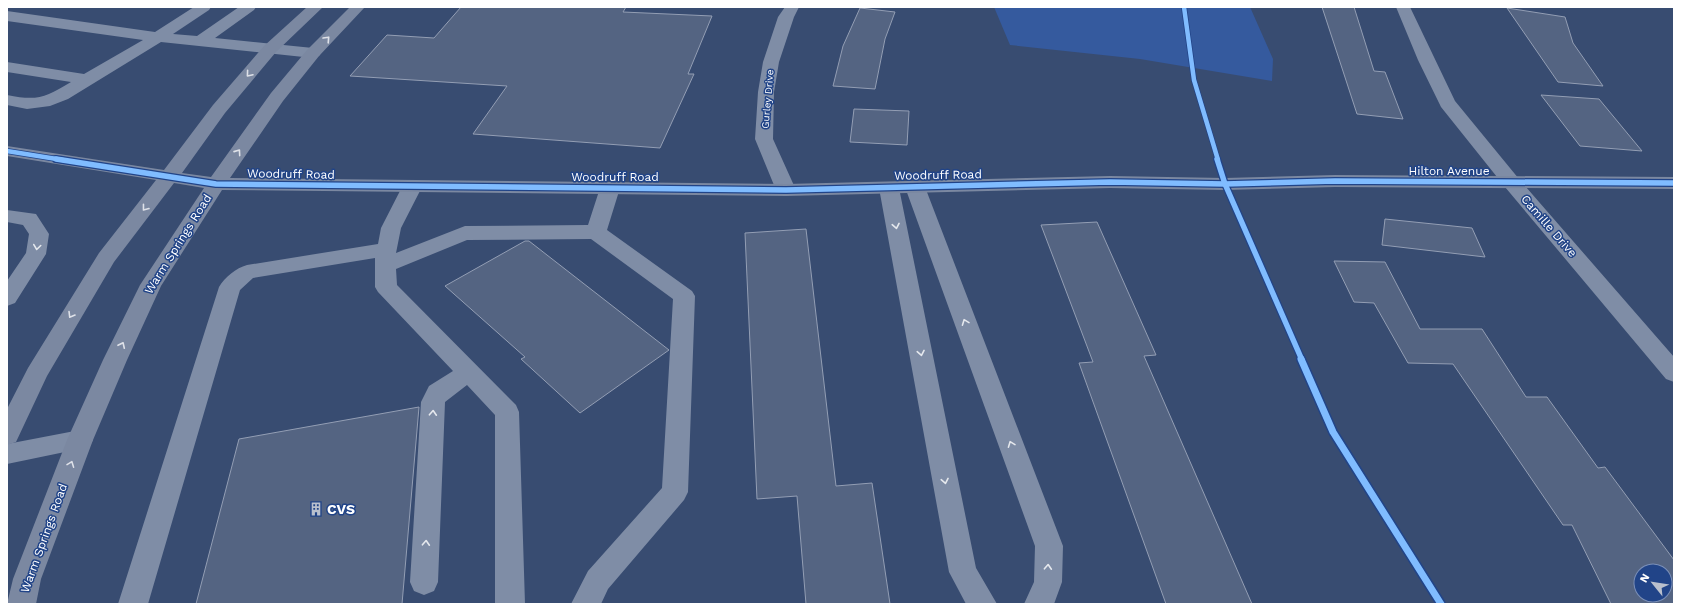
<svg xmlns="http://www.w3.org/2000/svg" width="1681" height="611" font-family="'Work Sans',sans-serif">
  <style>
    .green { fill: #355a9e }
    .building { fill: #546482; stroke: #939eb4; fill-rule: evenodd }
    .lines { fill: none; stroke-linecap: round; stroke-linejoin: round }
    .lane { fill: #7f8da6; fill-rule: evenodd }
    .street { fill: #7f8da6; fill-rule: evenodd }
    .secondary { fill: #7b88a1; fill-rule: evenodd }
    .cycleway-far2-casing { stroke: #214488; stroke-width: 6 }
    .cycleway-far1-casing { stroke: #214488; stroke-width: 8 }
    .cycleway-casing { stroke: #214488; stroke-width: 10 }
    .cycleway-far2 { stroke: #80bcff; stroke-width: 4.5 }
    .cycleway-far1 { stroke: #80bcff; stroke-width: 5.5 }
    .cycleway { stroke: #80bcff; stroke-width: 7 }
    .oneway { stroke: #dee1e8 }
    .oneway2 { stroke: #e5e8ed }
    .labels { text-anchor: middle; stroke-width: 3; stroke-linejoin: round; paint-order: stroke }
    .far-street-label { font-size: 10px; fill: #fff; stroke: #214488 }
    .street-label { font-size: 12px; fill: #fff; stroke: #214488 }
    .near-poi-label { font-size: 14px; font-weight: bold; fill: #fff; stroke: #214488; text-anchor: start }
  </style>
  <rect width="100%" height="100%" fill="#384c71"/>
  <!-- green -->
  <polygon class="green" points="994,7 1250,7 1273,59 1272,81 1140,59 1010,45"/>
  <!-- building -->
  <g class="building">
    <polygon points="461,7 626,7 623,12 712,16 688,74 694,74 660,148 473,134 507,86 350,76 387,35 434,38"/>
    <polygon points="1322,7 1354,7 1374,71 1385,72 1403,119 1357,114"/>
    <polygon points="860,8 895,12 885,39 875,89 833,86 843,46"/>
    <polygon points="1507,8 1565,17 1573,43 1603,86 1558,82"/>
    <polygon points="1541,95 1599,99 1642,151 1580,146"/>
    <polygon points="854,109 909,111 907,145 850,142"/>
    <polygon points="1385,219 1472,228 1485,257 1382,245"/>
    <polygon points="1097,222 1156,355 1144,356 1252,604 1166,604 1079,363 1093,362 1041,225"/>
    <polygon points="806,229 836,486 872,483 890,604 806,604 797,496 757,499 745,233"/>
    <polygon points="525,241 529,241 669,350 580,413 521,359 525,357 445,286"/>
    <path d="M1334 261 1385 262 1420 329H1482L1526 397H1547L1598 468 1605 467 1674 560V604H1611L1572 525H1563L1453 364 1408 363 1374 303 1354 302ZM1641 571H1665V595H1641Z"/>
    <polygon points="419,407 402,604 196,604 239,439"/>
  </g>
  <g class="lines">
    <!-- lane -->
    <g class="lane">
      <path d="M194 7H211L209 10 173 34 197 36 239 7H256L254 10 215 38 313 48 319 50 321 53 319 56 313 58 161 42 68 99 50 106 27 109 7 105V95C37 101 45 98 71 82L7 72V62L84 74 143 40 7 21V11L155 32Z"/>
      <path d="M412 181 419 183 422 187 401 228 396 253 465 226 588 225 600 188 603 184 610 182 617 184 620 188 607 230 692 291 695 296 688 492 684 500 608 589 601 604H571L588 571 662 488 673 299 591 239 467 240 396 269 397 285 516 405 519 412 525 604H495V415L467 385 445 402 438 582 434 591 424 595 414 591 410 582 421 402 429 386 453 371 378 292 375 287V258L253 278 240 290 148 604H118L219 287C225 277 236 268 247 265L378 244 381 228 402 187 405 183Z"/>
      <polygon points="915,181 922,183 925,187 1063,546 1062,582 1054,604 1024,604 1034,582 1035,546 905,187 908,183"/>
      <polygon points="889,182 896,184 899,188 976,568 997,604 966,604 949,572 879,188 882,184"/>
      <polygon points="7,210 36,214 49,234 46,254 15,303 7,306 7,281 26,253 29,234 23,225 7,222"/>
      <polygon points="80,430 89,433 93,440 89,447 7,464 7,444"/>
    </g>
    <!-- street -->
    <g class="street">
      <polygon points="785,7 799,7 794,17 779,62 774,92 773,139 796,190 793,194 786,196 779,194 776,190 755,139 758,92 763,62 778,17"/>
      <polygon points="1396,7 1410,7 1455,101 1519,179 1674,357 1674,382 1666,379 1505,187 1441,107 1418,60"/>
    </g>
    <!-- secondary -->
    <polygon class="secondary" points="307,7 323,7 276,52 225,113 182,173 211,177 271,93 307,50 350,7 365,7 319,56 283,101 230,178 786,184 1110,176 1225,178 1335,175 1674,177 1674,189 1335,187 1225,190 1110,188 786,196 222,190 161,286 127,360 93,440 41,579 36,604 7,604 13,579 67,440 103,360 140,285 204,188 174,183 114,262 47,376 16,442 7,445 7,409 28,368 99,253 156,180 7,156 7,146 164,170 213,105 264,46"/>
    <!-- cycleway-far2 casing -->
    <g class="cycleway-far2-casing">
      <g id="cycleway-far2">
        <polyline points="1184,7 1194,80 1218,160"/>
        <polyline points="7,151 63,160"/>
      </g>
    </g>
    <!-- cycleway-far1 casing -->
    <g class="cycleway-far1-casing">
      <g id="cycleway-far1">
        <polyline points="56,159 216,184 786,190 1110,182 1225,184 1335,181 1674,183"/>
        <polyline points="1217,159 1225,184 1302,360"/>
      </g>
    </g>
    <!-- cycleway casing -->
    <g class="cycleway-casing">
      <polyline id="cycleway" points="1301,359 1333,432 1441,604"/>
    </g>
    <!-- cycleway-far2 -->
    <use href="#cycleway-far2" class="cycleway-far2"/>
    <!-- cycleway-far1 -->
    <use href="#cycleway-far1" class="cycleway-far1"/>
    <!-- cycleway -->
    <use href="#cycleway" class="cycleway"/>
  </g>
  <!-- one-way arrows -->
  <defs><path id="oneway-chevron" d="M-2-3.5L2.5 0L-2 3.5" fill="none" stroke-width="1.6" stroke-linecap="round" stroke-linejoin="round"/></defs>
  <g class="oneway">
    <use href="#oneway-chevron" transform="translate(327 39) rotate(-47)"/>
    <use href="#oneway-chevron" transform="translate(249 74) rotate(130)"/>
    <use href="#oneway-chevron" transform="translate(238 152) rotate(-55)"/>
    <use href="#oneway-chevron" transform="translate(145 208) rotate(128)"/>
    <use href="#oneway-chevron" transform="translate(71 315) rotate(121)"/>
    <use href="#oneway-chevron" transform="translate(122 345) rotate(-65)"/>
    <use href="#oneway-chevron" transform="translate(71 464) rotate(-69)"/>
  </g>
  <g class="oneway2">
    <use href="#oneway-chevron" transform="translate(896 226) rotate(79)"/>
    <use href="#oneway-chevron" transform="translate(37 247) rotate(98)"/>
    <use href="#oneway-chevron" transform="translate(965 322) rotate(-111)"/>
    <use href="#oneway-chevron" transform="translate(921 353) rotate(79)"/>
    <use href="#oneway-chevron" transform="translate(433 413) rotate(-87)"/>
    <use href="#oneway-chevron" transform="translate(1011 444) rotate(-111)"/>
    <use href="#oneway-chevron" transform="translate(945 481) rotate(79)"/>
    <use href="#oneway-chevron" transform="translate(426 543) rotate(-87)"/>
    <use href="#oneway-chevron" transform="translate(1048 567) rotate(-87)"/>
  </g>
  <!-- icons -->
  <defs>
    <g id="building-bare" transform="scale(1.08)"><path d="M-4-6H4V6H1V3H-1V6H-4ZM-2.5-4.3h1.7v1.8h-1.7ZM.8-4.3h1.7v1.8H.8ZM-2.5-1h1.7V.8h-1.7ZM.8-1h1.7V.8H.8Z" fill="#b9c0cd" stroke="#214488" stroke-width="2.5" paint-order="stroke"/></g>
  </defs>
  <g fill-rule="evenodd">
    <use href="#building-bare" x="316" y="509"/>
  </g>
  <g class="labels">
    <!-- far-street labels -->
    <g class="far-street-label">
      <text transform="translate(767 99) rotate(-85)" y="4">Gurley Drive</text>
    </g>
    <!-- street labels -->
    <g class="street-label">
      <text x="1449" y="175">Hilton Avenue</text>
      <text transform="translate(291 174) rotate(1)" y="4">Woodruff Road</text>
      <text transform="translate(938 175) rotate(-1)" y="4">Woodruff Road</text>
      <text x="615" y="181">Woodruff Road</text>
      <text transform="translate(1549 226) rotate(49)" y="4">Camille Drive</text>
      <text transform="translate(178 244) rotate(-58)" y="4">Warm Springs Road</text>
      <text transform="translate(44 538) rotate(-70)" y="4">Warm Springs Road</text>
    </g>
    <!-- near-poi labels -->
    <g class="near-poi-label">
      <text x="327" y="514">CVS</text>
    </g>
  </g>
  <!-- border -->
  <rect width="1681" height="611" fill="none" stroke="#ffffff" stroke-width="16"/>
  <!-- north arrow -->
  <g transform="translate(1653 583) rotate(300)"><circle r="19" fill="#214488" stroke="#7a8fb8"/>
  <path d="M0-3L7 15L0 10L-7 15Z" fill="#b9c0cd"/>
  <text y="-6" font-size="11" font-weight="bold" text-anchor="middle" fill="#ffffff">N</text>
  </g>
</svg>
